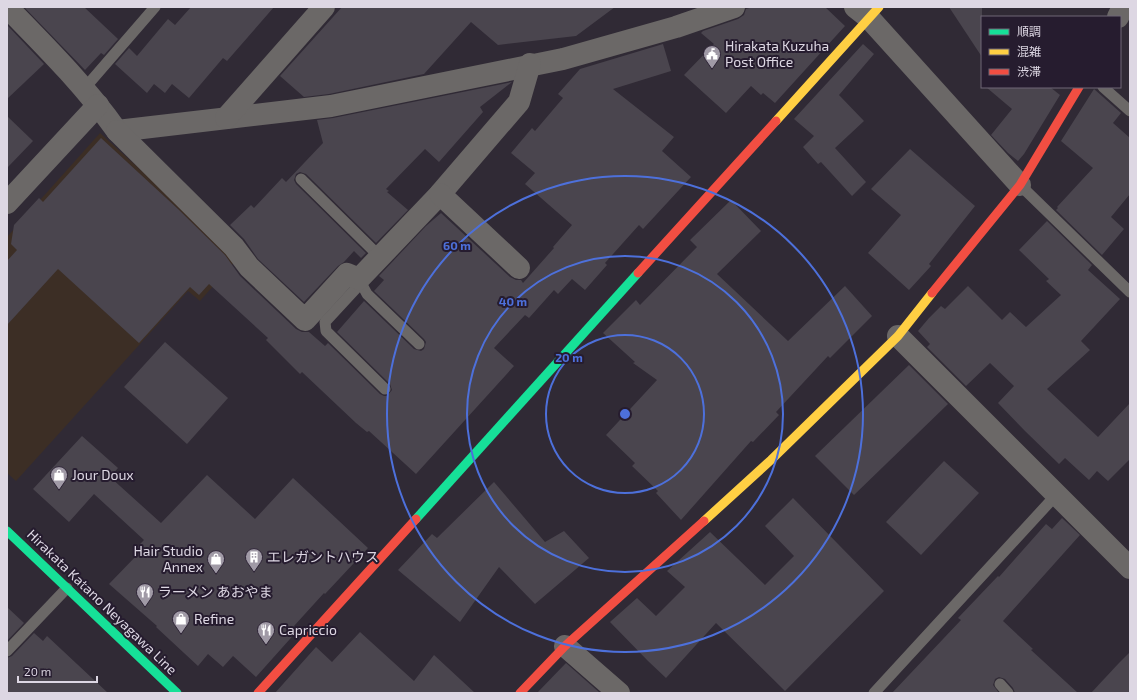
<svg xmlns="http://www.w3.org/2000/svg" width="1137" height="700" font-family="'Exo 2','Noto Sans JP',sans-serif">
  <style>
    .education { fill: #3c2e25 }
    .building { fill: #4a454e }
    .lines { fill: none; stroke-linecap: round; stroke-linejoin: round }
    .lane { stroke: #6b6867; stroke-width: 11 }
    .street { stroke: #6b6867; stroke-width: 22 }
    .fast { stroke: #16e098; stroke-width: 9 }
    .slow { stroke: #ffcf43; stroke-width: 9 }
    .jam { stroke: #f24e42; stroke-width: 9 }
    .ring { fill: none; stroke: #4d70db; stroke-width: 2 }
    .labels { text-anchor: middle; stroke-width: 4; stroke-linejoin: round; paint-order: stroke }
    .poi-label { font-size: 14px; fill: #ddd7e3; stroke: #261c2f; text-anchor: start }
    .street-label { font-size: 14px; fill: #ddd7e3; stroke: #261c2f }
    .centre { fill: #4d70db; stroke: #261c2f; stroke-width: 2 }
    .ring-label { font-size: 12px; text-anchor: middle; font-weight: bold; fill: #4d70db; stroke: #261c2f; stroke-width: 4; stroke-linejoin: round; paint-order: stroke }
  </style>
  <rect width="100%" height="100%" fill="#302a35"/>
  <!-- education -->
  <polygon class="education" points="100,133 238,258 200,301 188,291 16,481 7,473 7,237"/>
  <!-- building -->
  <g class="building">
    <polygon points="26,7 84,7 118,39 104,55 101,53 85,70 25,8"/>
    <polygon points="191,7 274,7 227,61 223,58 189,98 172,84 165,93 154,84 147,93 115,64 129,48 137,56 168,19 175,25"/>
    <polygon points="342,7 615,7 576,36 498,45 471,22 424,74 329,94 304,97 280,76"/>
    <polygon points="753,7 825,7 845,26 775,103 763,93 761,95 751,86 726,113 684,75 714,44 701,33 703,31 738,19 744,15 746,9"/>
    <polygon points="949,7 982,7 982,57"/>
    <polygon points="8,26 44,64 7,99 7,28"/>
    <polygon points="663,44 671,71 613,89 674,137 662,151 691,177 643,229 639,225 605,263 607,265 585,290 572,279 558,294 554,290 529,318 525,315 494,348 514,366 416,474 369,431 367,432 356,423 302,372 300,374 266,340 268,338 209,284 199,295 190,287 139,343 58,269 7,325 7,261 17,250 11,244 14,225 39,198 43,202 101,138 178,209 225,255 240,276 296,329 302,332 309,332 325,346 328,343 380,394 384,396 387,396 392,390 390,384 337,332 364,301 414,349 421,351 424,349 426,342 424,339 374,291 384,280 379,276 426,226 441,213 510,277 516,280 521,280 523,283 554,248 553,247 572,225 525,184 535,173 511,153 532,128 535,131 563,98 558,94 580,69"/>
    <polygon points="863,44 874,54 839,95 864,121 835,148 866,182 852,196 821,162 818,164 803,147 814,136 794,119"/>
    <polygon points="512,82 480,107 483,112 439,162 425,149 386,189 389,191 387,192 408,210 376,243 306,174 300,172 296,174 294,180 296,184 366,253 361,258 354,251 344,262 338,266 304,302 258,259 244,239 230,225 251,205 254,208 282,178 286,182 323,143 317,120 333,118"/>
    <polygon points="986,87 1050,87 1060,95 1024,154 1018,161 1008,153 991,135 1012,109"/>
    <polygon points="1094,89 1121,113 1113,123 1130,138 1130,194 1111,217 1124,229 1102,255 1056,210 1058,208 1057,207 1093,168 1061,141"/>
    <polygon points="7,116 33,141 7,168"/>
    <polygon points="910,149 975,206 929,264 931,266 909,290 868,253 901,215 871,189"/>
    <polygon points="731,200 761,231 717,274 788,341 845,286 872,316 830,358 828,356 776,412 779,415 753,442 751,441 681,520 656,493 658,491 632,466 635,463 606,435 657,380 633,363 635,362 603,333 636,300 640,305 697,247 690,240"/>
    <polygon points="1047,221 1092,265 1088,270 1120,299 1081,341 1090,350 1047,389 1098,437 1130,403 1130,459 1108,481 1097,471 1089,480 1065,458 1059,464 1025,431 998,403 1014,386 990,363 966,386 927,347 930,344 918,331 929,318 941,306 945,309 968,286 1002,320 1010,312 1026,327 1061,295 1046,281 1049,279 1019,250"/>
    <polygon points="165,342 228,398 187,444 124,387"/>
    <polygon points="909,365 948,404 854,495 815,456"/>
    <polygon points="82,436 118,468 110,477 161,523 207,475 255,519 293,478 368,548 325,594 324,593 294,626 298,630 256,677 233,656 223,667 208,654 198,666 156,627 157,626 109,584 138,554 134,550 144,540 94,494 69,522 33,489"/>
    <polygon points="944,461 979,493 921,555 886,522"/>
    <polygon points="494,482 545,542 564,531 589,558 535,604 499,567 460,622 398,570 432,534 437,538"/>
    <polygon points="793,498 884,591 785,691 716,623 666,678 648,661 610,622 637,598 656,616 685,587 667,571 710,532 765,585 794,556 765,526"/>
    <polygon points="1062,518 1080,535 1003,621 1033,649 1031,650 1078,693 1015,693 1013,688 1005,679 999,677 995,679 993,685 999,693 892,693 961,620 958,618 998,576 999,577 1046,524 1052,529"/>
    <polygon points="7,607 24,623 7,641"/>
    <polygon points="360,632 414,681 434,655 475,693 275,693 316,647 332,662"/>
    <polygon points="34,633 43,641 47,636 108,693 7,693 7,658 12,656"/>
    <polygon points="1130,652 1130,693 1091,693 1119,663"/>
    <polygon points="566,663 600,693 537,693"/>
  </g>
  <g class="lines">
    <!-- lane -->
    <g class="lane">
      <polyline points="1103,87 1130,111"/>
      <polyline points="84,89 155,7"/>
      <polyline points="301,179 380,257"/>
      <polyline points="1020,185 1130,292"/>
      <polyline points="359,279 367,294 419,344"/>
      <polyline points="361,283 325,322 326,331 385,389"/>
      <polyline points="7,651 67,588"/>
      <polyline points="1000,684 1008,693"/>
      <polyline points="874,693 1057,494"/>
    </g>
    <!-- street -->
    <g class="street">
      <path d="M7 7C46 47 85 86 117 131L331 106 563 59 676 27 734 7"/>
      <polyline points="855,7 869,18 1020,185"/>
      <polyline points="1118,17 1123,7"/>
      <polyline points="226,118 324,7"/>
      <polyline points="117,131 234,247 249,267 305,320 347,274 359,279 440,194 519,102 530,64"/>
      <polyline points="440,194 519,268"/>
      <polyline points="7,203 98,105"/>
      <polyline points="898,336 1130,568"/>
      <polyline points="565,646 619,693"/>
    </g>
    <!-- fast -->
    <g class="fast">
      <polyline points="416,519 638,273"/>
      <polyline points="7,531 177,693"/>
    </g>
    <!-- slow -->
    <g class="slow">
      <polyline points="776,121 879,7"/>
      <polyline points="704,521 771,460 898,336 932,293"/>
    </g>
    <!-- jam -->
    <g class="jam">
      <polyline points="638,273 776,121"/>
      <polyline points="932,293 1020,185 1079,87"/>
      <polyline points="258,693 416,519"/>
      <polyline points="520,693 565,646 704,521"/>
    </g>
  </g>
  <!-- distance rings -->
  <g class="ring">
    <circle cx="625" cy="414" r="79"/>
    <circle cx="625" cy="414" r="158"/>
    <circle cx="625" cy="414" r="238"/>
  </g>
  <!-- icons -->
  <defs>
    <g id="civic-pin" transform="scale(0.9)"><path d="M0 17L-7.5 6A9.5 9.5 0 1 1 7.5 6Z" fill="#a09aa6" stroke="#261c2f"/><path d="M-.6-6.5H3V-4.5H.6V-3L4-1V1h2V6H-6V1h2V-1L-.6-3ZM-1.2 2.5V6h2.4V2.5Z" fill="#fff"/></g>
    <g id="shop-pin" transform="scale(0.9)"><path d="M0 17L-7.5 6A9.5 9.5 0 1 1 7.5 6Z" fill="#a09aa6" stroke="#261c2f"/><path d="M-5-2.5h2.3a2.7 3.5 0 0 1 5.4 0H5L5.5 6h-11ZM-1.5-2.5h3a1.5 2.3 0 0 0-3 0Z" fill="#fff"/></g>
    <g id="building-pin" transform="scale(0.9)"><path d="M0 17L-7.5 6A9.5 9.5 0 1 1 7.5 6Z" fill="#a09aa6" stroke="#261c2f"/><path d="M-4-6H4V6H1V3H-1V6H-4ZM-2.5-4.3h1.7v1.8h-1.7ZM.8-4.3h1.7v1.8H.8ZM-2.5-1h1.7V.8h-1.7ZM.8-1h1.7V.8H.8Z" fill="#fff"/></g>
    <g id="restaurant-pin" transform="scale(0.9)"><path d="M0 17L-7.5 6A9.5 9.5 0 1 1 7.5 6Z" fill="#a09aa6" stroke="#261c2f"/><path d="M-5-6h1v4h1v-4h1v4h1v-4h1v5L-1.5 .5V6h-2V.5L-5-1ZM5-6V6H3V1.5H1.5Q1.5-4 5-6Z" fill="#fff"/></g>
  </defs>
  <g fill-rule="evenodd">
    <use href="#civic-pin" x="712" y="54"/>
    <use href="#shop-pin" x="59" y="475"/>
    <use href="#building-pin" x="254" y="557"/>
    <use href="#shop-pin" x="216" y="559"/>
    <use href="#restaurant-pin" x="145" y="592"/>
    <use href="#shop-pin" x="181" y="619"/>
    <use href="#restaurant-pin" x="266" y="630"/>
  </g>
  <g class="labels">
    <!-- poi labels -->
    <g class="poi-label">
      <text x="725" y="51">Hirakata Kuzuha<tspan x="725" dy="16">Post Office</tspan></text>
      <text x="72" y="480">Jour Doux</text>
      <text x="203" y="556" text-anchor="end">Hair Studio<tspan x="203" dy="16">Annex</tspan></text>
      <text x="267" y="562">エレガントハウス</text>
      <text x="158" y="597">ラーメン あおやま</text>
      <text x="194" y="624">Refine</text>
      <text x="279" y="635">Capriccio</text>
    </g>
    <!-- street labels -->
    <g class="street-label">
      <text transform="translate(102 602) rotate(44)" y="5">Hirakata Katano Neyagawa Line</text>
    </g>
  </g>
  <circle cx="625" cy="414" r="6" class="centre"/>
  <g class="ring-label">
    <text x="457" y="250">60 m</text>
    <text x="513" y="306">40 m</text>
    <text x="569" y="362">20 m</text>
  </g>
  <!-- border -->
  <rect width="1137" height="700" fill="none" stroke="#ddd7e3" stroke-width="16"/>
  <!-- legend -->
  <rect x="981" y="16" width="140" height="72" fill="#261c2f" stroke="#6f6777"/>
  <rect x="989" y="29" width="20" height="6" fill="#16e098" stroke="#6f6777"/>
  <text x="1017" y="36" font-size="12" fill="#ddd7e3">順調</text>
  <rect x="989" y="49" width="20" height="6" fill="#ffcf43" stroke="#6f6777"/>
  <text x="1017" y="56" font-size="12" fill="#ddd7e3">混雑</text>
  <rect x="989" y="69" width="20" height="6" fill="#f24e42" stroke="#6f6777"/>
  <text x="1017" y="76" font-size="12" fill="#ddd7e3">渋滞</text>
  <!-- scale -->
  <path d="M18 676v6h79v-6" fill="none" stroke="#ddd7e3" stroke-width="2"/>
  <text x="24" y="676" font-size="12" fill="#ddd7e3" stroke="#261c2f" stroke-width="3" paint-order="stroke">20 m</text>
</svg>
